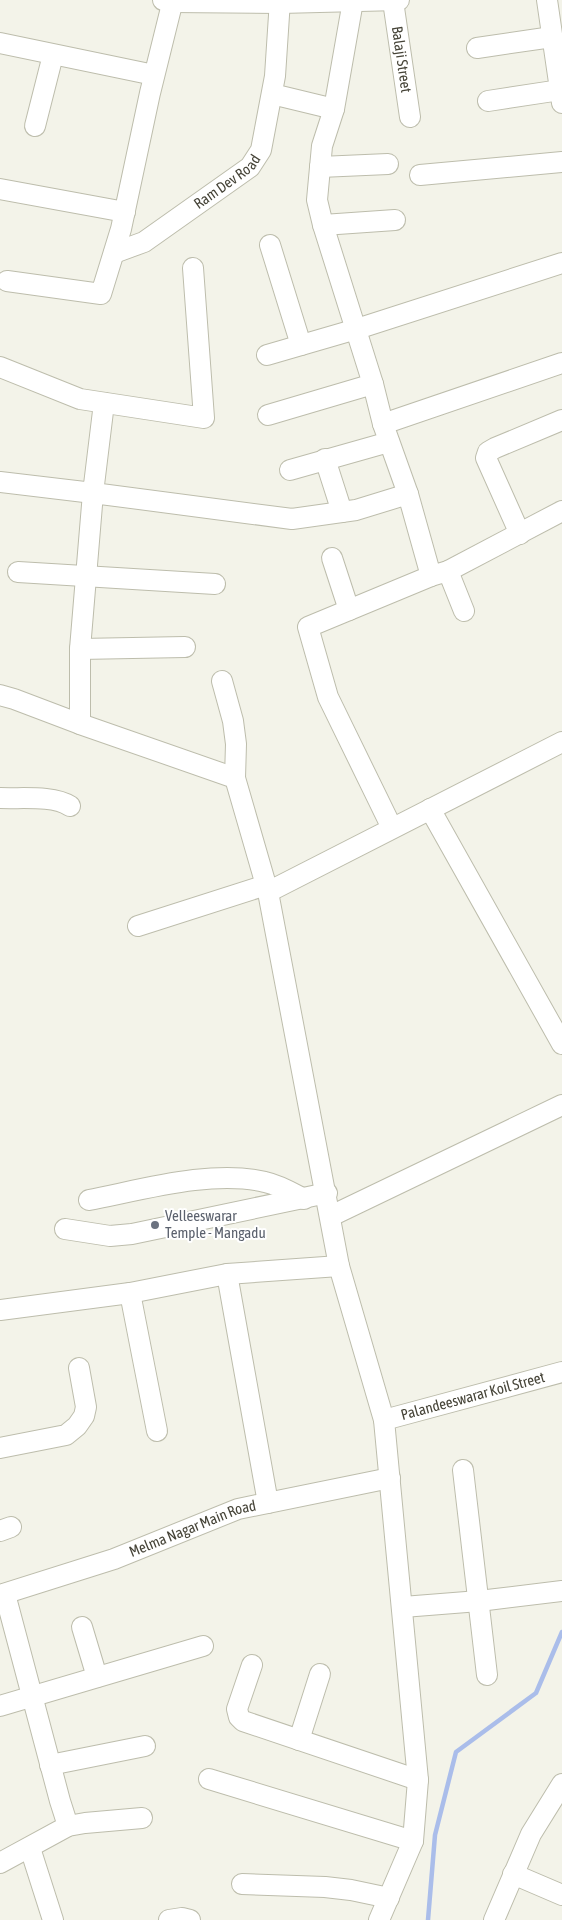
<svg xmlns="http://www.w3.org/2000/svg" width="562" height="1920" font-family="'Asap Condensed',sans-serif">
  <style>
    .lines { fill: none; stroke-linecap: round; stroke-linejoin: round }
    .stream { stroke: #aabdea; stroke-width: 4.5 }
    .minor-casing { stroke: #bdbdac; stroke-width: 22 }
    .minor { stroke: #fff; stroke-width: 20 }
    .worship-dot { fill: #6b7280; stroke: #fff; stroke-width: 2 }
    .labels { text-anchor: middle; stroke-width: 4; stroke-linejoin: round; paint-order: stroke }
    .street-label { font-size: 15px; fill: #464438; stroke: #fff }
    .worship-label { font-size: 15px; fill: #5b616d; stroke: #fff; text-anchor: start }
  </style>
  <rect width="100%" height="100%" fill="#f3f3e9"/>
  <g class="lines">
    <!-- stream -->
    <polyline class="stream" points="428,1920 435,1835 456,1752 536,1693 562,1632"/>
    <!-- minor casing -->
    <g class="minor-casing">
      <g id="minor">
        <polyline points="163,0 172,2 280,3 399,0"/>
        <polyline points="547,0 562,103"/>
        <polyline points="353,1 334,109 322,146 317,200 323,225 373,384 383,424 408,494 431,576 448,571 464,611"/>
        <path id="s1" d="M393 1 410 117"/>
        <polyline points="0,43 154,75"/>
        <polyline points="477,48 552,37"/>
        <polyline points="272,94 334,109"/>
        <polyline points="488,101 560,90"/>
        <polyline points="35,126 53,55"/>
        <polyline points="320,167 388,164"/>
        <polyline points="420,175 562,162"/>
        <polyline points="0,189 125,212"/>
        <polyline points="323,225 395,220"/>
        <polyline points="270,245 301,345"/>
        <path id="s2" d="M114 253 144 242 250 167 261 150 275 76 280 0"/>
        <polyline points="7,281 101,294 121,229 150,93 173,0"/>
        <polyline points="267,355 360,328 562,263"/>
        <polyline points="0,367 80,399 204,418 193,268"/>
        <polyline points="268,415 373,384"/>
        <polyline points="383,424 562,363"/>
        <polyline points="325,459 342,512"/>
        <polyline points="290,470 389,442"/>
        <polyline points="0,482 93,493 104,403"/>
        <polyline points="520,534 486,458 488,452 495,448 562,420"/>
        <polyline points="332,558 349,610"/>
        <polyline points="448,571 562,511"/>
        <polyline points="18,572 215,584"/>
        <polyline points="80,649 185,647"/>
        <polyline points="222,681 233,721 236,744 235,778"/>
        <polyline points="0,695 14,699 80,724 235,778 268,892 562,742"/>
        <polyline points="80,724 80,649 93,493 292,519 356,510 408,494"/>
        <path d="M0 798C21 799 53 795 70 806"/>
        <polyline points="430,809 562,1044"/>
        <polyline points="392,828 328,697 308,627 431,576"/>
        <polyline points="268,892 339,1266 384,1420 418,1780 413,1841 379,1920"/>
        <polyline points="138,926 266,885"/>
        <path d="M89 1200C141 1190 213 1169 265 1182 279 1185 291 1192 304 1199"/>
        <polyline points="331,1216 562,1105"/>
        <polyline points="65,1229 110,1236 132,1234 327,1193"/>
        <polyline points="227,1274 268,1503"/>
        <polyline points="130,1293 157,1431"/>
        <polyline points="0,1310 130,1293 227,1274 339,1266"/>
        <path id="s3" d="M384 1420 562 1372"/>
        <polyline points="0,1448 66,1435 77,1426 84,1416 86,1407 79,1368"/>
        <polyline points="463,1470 487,1675"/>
        <polyline points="0,1531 11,1527"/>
        <polyline points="5,1594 60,1801 68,1826"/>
        <path id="s4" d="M0 1595 114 1559 238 1509 390 1478"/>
        <polyline points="403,1607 479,1601 562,1591"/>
        <polyline points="82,1627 97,1677"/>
        <polyline points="252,1665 237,1709 239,1717 243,1721 418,1780"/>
        <polyline points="0,1706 203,1646"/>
        <polyline points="299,1740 320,1674"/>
        <polyline points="50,1765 145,1746"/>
        <polyline points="209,1779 413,1841"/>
        <polyline points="30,1848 53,1920"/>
        <polyline points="0,1863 68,1826 85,1823 142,1818"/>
        <polyline points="513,1874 562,1895"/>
        <polyline points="242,1884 325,1887 351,1890 389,1898"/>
        <polyline points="169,1920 182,1918 190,1920"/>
        <polyline points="494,1920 531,1834 562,1784"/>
      </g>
    </g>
    <!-- minor -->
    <use href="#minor" class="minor"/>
  </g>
  <!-- markers -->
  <circle class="worship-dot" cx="155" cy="1225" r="5"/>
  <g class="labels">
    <!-- street labels -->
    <g class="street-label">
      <text dy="5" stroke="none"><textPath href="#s1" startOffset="59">Balaji Street</textPath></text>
      <text dy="5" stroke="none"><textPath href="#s2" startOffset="135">Ram Dev Road</textPath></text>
      <text dy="5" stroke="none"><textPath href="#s3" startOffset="92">Palandeeswarar Koil Street</textPath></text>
      <text dy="5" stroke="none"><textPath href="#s4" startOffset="204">Melma Nagar Main Road</textPath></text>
    </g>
    <!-- worship labels -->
    <g class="worship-label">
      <text x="165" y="1221">Velleeswarar<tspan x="165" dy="17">Temple - Mangadu</tspan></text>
    </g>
  </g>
</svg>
